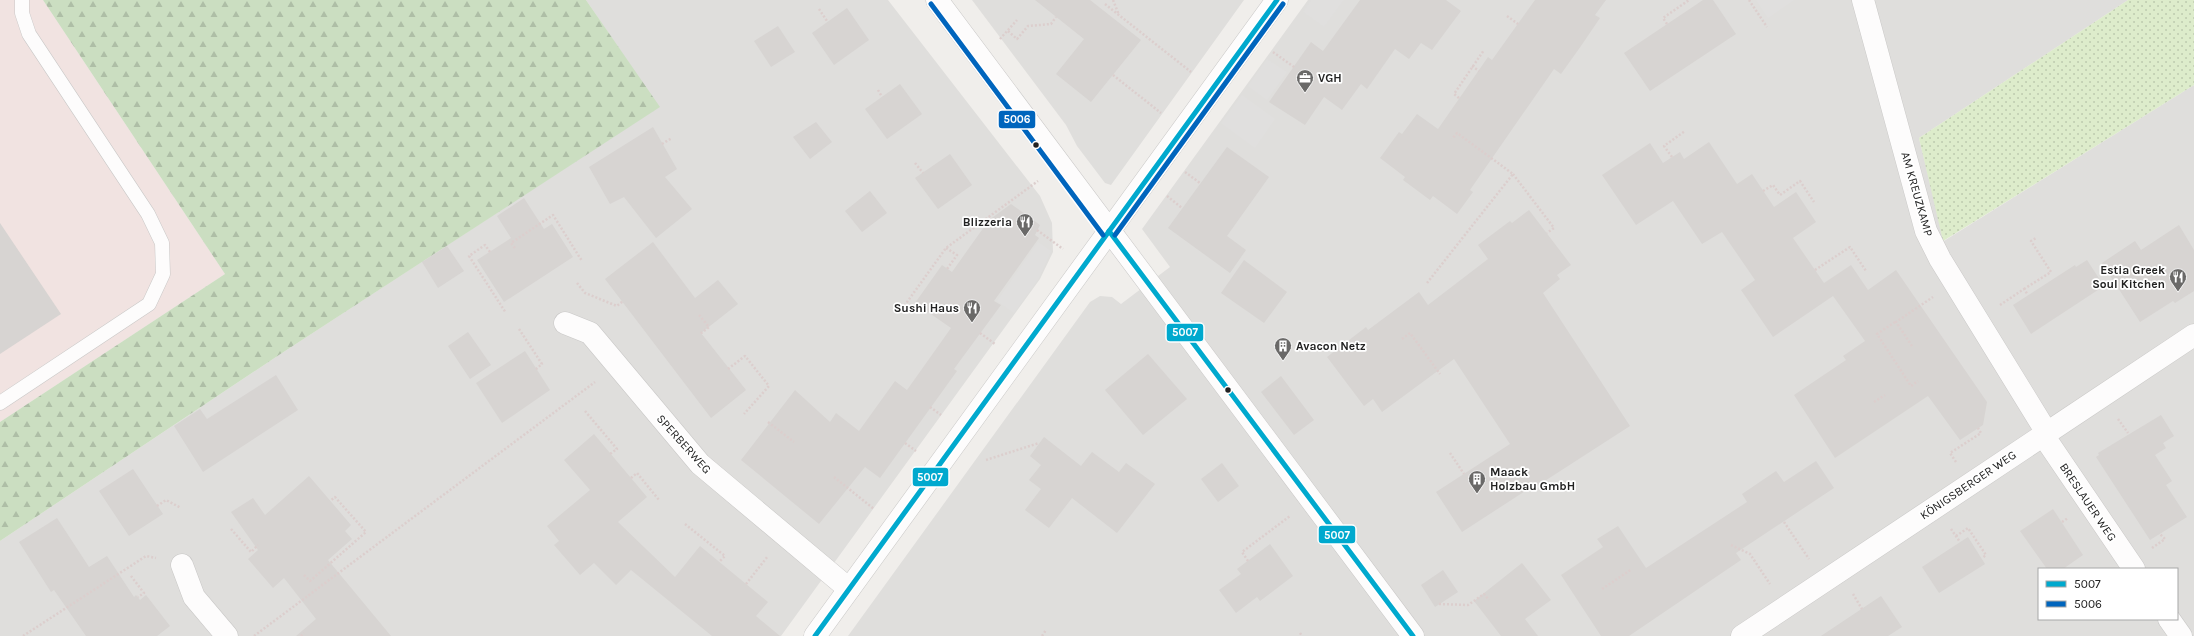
<svg xmlns="http://www.w3.org/2000/svg" width="2194" height="636" font-family="Karla,sans-serif">
  <style>
    .residential { fill: #dfdedc; fill-rule: evenodd }
    .commercial { fill: #f1e3e1 }
    .grass { fill: url(#grass-dots) }
    .forest { fill: url(#forest-firs) }
    .parking { fill: #e0dfde }
    .building { fill: #d7d4d2 }
    .lines { fill: none; stroke-linecap: round; stroke-linejoin: round }
    .lane-casing { stroke: #c9c8c7; stroke-width: 15 }
    .street-casing { stroke: #c9c8c7; stroke-width: 23 }
    .path { stroke: #dccecd; stroke-width: 2.5; stroke-dasharray: 2 2; stroke-linecap: butt }
    .lane { stroke: #fdfcfc; stroke-width: 14 }
    .street { stroke: #fdfcfc; stroke-width: 22 }
    .bus-1-casing { stroke: #fff; stroke-width: 8 }
    .bus-2-casing { stroke: #fff; stroke-width: 8 }
    .bus-1 { stroke: #00a9ce; stroke-width: 5 }
    .bus-2 { stroke: #0065bd; stroke-width: 5 }
    .bus-dot { fill: #222; stroke: #fff; stroke-width: 1.5 }
    .labels { text-anchor: middle; stroke-width: 3.5; stroke-linejoin: round; paint-order: stroke }
    .poi-label { font-size: 12px; font-weight: bold; fill: #222; stroke: #fff; text-anchor: start }
    .street-label { font-size: 12px; fill: #222; stroke: #fff }
    .line-badge { stroke: #fff; stroke-width: 1.5 }
    .badge-label { font-size: 11px; text-anchor: middle; font-weight: bold; fill: #fff }
  </style>
  <defs>
    <pattern id="grass-dots" width="8" height="8" patternUnits="userSpaceOnUse"><rect width="8" height="8" fill="#ddeccb"/><path d="M2 2h.1M6 6h.1" fill="none" stroke="#bdcaae" stroke-width="1.8" stroke-linecap="round"/></pattern>
    <pattern id="forest-firs" width="22" height="20" patternUnits="userSpaceOnUse"><rect width="22" height="20" fill="#cbdec1"/><path d="M5 1l3.5 6h-7zM16 11l3.5 6h-7z" fill="#aebea6"/></pattern>
  </defs>
  <rect width="100%" height="100%" fill="#f0eeeb"/>
  <!-- residential -->
  <g class="residential">
    <polygon points="586,0 888,0 1040,196 1052,223 1053,252 1040,279 781,636 0,636 0,541 279,355 659,107"/>
    <polygon points="972,0 1244,0 1111,185 1105,183 1077,146 1066,125"/>
    <path d="M1308 0H2128L1919 138 1944 241 2194 85V636H848L1090 302 1100 296 1112 297 1121 304 1170 267 1142 229ZM2039 569H2177V619H2039Z"/>
  </g>
  <!-- commercial -->
  <polygon class="commercial" points="0,0 43,0 225,274 0,422"/>
  <!-- grass -->
  <polygon class="grass" points="2128,0 2194,0 2194,85 1943,241 1919,138"/>
  <!-- forest -->
  <polygon class="forest" points="43,0 586,0 660,107 279,355 0,541 0,422 225,274"/>
  <!-- parking -->
  <g class="parking">
    <polygon points="1311,0 1344,0 1324,27 1303,12"/>
    <polygon points="1756,0 1794,0 1768,18"/>
    <polygon points="1267,59 1287,72 1267,100 1248,86"/>
    <polygon points="1242,95 1275,119 1255,148 1221,123"/>
    <polygon points="1038,242 1051,251 1039,278 1014,313 997,301"/>
  </g>
  <!-- building -->
  <g class="building">
    <polygon points="1035,0 1090,0 1141,40 1091,102 1056,74 1084,39"/>
    <polygon points="1360,0 1446,0 1461,11 1432,50 1421,43 1409,59 1395,49 1367,89 1361,84 1342,110 1324,97 1305,125 1269,102 1311,42 1323,51"/>
    <polygon points="1535,0 1606,0 1595,15 1600,18 1581,46 1561,74 1554,69 1470,190 1473,192 1457,214 1433,196 1430,200 1403,180 1405,177 1380,158 1399,132 1402,134 1417,114 1438,129 1488,57 1492,60"/>
    <polygon points="1703,0 1713,0 1736,34 1650,91 1624,53"/>
    <polygon points="847,8 869,40 834,65 812,33"/>
    <polygon points="778,26 795,52 771,67 754,41"/>
    <polygon points="900,84 922,114 887,139 865,109"/>
    <polygon points="816,122 832,142 810,159 793,137"/>
    <polygon points="653,127 677,169 665,177 692,209 656,238 624,197 610,204 589,167"/>
    <polygon points="1709,142 1737,184 1752,174 1774,207 1796,192 1816,222 1793,238 1824,283 1851,265 1868,290 1896,270 1987,402 1983,425 1960,440 1928,396 1835,458 1794,395 1846,360 1843,356 1865,341 1833,296 1773,337 1741,290 1755,280 1722,232 1702,244 1673,201 1636,225 1602,175 1650,143 1663,163 1680,152 1684,159"/>
    <polygon points="1227,147 1269,177 1227,236 1246,250 1230,273 1168,228"/>
    <polygon points="950,154 972,185 938,209 915,178"/>
    <polygon points="870,191 887,213 862,232 845,211"/>
    <polygon points="524,198 544,229 552,224 573,257 504,302 477,260 511,238 497,216"/>
    <polygon points="1011,204 1040,225 1035,235 1039,238 994,301 1001,305 954,369 957,371 880,478 865,467 819,524 741,460 795,390 830,422 836,413 859,431 895,381 907,390 951,328 915,303 942,265 952,272 989,220"/>
    <polygon points="1529,210 1571,265 1557,275 1560,279 1543,293 1630,426 1537,486 1536,484 1462,532 1436,492 1510,444 1454,359 1382,412 1373,399 1364,406 1327,357 1366,327 1368,330 1419,292 1428,305 1488,259 1478,245 1510,221 1512,223"/>
    <polygon points="0,223 61,314 0,354"/>
    <polygon points="2179,225 2194,250 2194,291 2175,303 2173,301 2140,322 2102,263 2135,241 2141,250"/>
    <polygon points="653,242 695,298 718,280 738,304 701,333 746,390 711,418 605,279"/>
    <polygon points="447,246 464,271 438,288 422,262"/>
    <polygon points="1244,260 1287,292 1264,323 1221,293"/>
    <polygon points="2087,260 2104,286 2031,334 2013,305 2075,265 2076,267"/>
    <polygon points="468,332 491,365 470,379 448,346"/>
    <polygon points="525,351 550,390 502,423 476,383"/>
    <polygon points="1148,354 1187,399 1143,435 1105,390"/>
    <polygon points="276,375 298,410 203,472 174,426 200,409 207,419"/>
    <polygon points="1281,376 1314,420 1294,435 1261,392"/>
    <polygon points="2161,415 2174,436 2163,443 2166,448 2155,455 2172,481 2166,485 2187,517 2150,540 2096,457 2099,455 2098,453"/>
    <polygon points="594,434 647,497 618,522 675,577 700,546 768,602 756,616 780,636 712,636 631,570 616,585 594,563 580,575 554,545 559,541 547,526 590,490 564,460"/>
    <polygon points="1044,437 1081,466 1092,452 1119,472 1126,463 1155,484 1117,533 1072,498 1049,528 1025,510 1041,489 1029,480 1041,465 1030,456"/>
    <polygon points="1816,461 1834,488 1736,553 1741,560 1629,636 1601,636 1561,575 1603,547 1597,539 1618,526 1646,568 1747,502 1742,494 1776,471 1784,482"/>
    <polygon points="1222,463 1239,486 1218,502 1201,479"/>
    <polygon points="133,469 163,514 129,536 99,491"/>
    <polygon points="309,476 351,525 345,531 352,539 328,560 391,636 296,636 316,619 284,578 273,588 248,559 258,550 231,512 253,498 265,515"/>
    <polygon points="2053,509 2083,555 2063,569 2047,569 2020,531"/>
    <polygon points="57,518 89,567 107,556 134,597 136,595 140,600 146,595 170,626 157,636 86,636 54,590 51,592 19,542"/>
    <polygon points="1968,537 1985,564 1939,593 1922,567"/>
    <polygon points="1270,544 1293,576 1260,601 1257,597 1236,613 1219,590 1241,574 1237,569"/>
    <polygon points="1522,563 1551,600 1525,619 1538,636 1501,636 1474,601"/>
    <polygon points="1443,570 1458,592 1435,607 1421,585"/>
    <polygon points="1881,596 1902,627 1888,636 1821,636"/>
  </g>
  <g class="lines">
    <!-- lane casing -->
    <g class="lane-casing">
      <polyline id="lane" points="0,403 149,304 163,274 162,243 148,214 29,34 22,13 22,0"/>
    </g>
    <!-- street casing -->
    <g class="street-casing">
      <g id="street">
        <polyline points="937,0 1413,636"/>
        <polyline points="1863,0 1926,231 1940,259 2047,433"/>
        <polyline points="565,323 590,333 700,464 849,589"/>
        <polyline points="2043,435 2134,569"/>
        <polyline points="182,565 194,597 227,636"/>
        <polyline points="2169,619 2181,636"/>
        <polyline points="815,636 1277,0"/>
        <polyline points="1742,636 2194,335"/>
      </g>
    </g>
    <!-- path -->
    <g class="path">
      <polyline points="1113,0 1119,15"/>
      <polyline points="1749,0 1767,27"/>
      <polyline points="1105,4 1191,72"/>
      <polyline points="819,9 827,21"/>
      <polyline points="1507,16 1518,24"/>
      <polyline points="1667,24 1663,18 1689,0"/>
      <polyline points="1008,31 1017,39 1028,26 1051,24 1056,17"/>
      <polyline points="1000,39 1017,20"/>
      <polyline points="1273,52 1294,67"/>
      <polyline points="1472,66 1479,71"/>
      <polyline points="1113,75 1161,113"/>
      <polyline points="878,90 882,97"/>
      <polyline points="1459,98 1454,94 1484,50"/>
      <polyline points="662,144 672,138"/>
      <polyline points="1672,157 1664,146 1685,131"/>
      <polyline points="915,163 923,173"/>
      <polyline points="1185,172 1200,183"/>
      <polyline points="1513,174 1554,228 1547,233"/>
      <polyline points="1763,191 1773,185 1780,195 1800,181 1814,202"/>
      <polyline points="1167,196 1182,208"/>
      <polyline points="1037,230 1063,249"/>
      <polyline points="515,248 511,243 553,215 582,261"/>
      <polyline points="946,248 957,255 947,269"/>
      <polyline points="490,252 485,245 469,256 506,313"/>
      <polyline points="1815,270 1850,247 1866,271"/>
      <polyline points="577,283 585,293 617,306 623,301"/>
      <polyline points="1427,283 1513,174 1457,133 1452,139"/>
      <polyline points="2024,289 2051,272 2031,241 2036,238"/>
      <polyline points="2000,305 2024,289 2028,295"/>
      <polyline points="902,309 946,248 1038,181"/>
      <polyline points="699,315 709,327 700,334"/>
      <polyline points="1895,322 1877,334 1911,386 1918,381"/>
      <polyline points="519,329 542,364 536,369"/>
      <polyline points="980,333 995,344"/>
      <polyline points="1402,339 1410,333 1440,374"/>
      <polyline points="1912,346 1896,322 1933,297"/>
      <polyline points="728,369 745,356 769,386 744,414"/>
      <polyline points="1874,402 1885,395"/>
      <polyline points="930,407 941,415"/>
      <polyline points="585,411 617,449 610,454"/>
      <polyline points="2118,419 2128,433"/>
      <polyline points="768,422 794,442"/>
      <polyline points="905,443 916,451"/>
      <polyline points="1450,453 1464,474"/>
      <polyline points="986,460 1039,443"/>
      <polyline points="1956,462 1950,453 1981,433 1978,428"/>
      <polyline points="834,477 874,509"/>
      <polyline points="631,478 637,473 659,500"/>
      <polyline points="157,506 166,500 181,508"/>
      <polyline points="1784,522 1809,559"/>
      <polyline points="2062,522 2068,518"/>
      <polyline points="685,524 725,556 719,562"/>
      <polyline points="231,529 251,552 258,545"/>
      <polyline points="1951,529 1960,542"/>
      <polyline points="1956,536 1968,528 1986,555 1982,558"/>
      <polyline points="1731,545 1750,554 1770,584"/>
      <polyline points="2152,548 2165,539 2160,534"/>
      <polyline points="1248,561 1242,552 1290,516"/>
      <polyline points="304,575 310,581 366,532 335,497 330,501"/>
      <polyline points="131,576 144,593 138,597"/>
      <polyline points="746,584 768,556"/>
      <polyline points="1602,589 1632,569"/>
      <polyline points="1853,594 1862,609"/>
      <polyline points="1439,604 1468,605 1484,594 1489,600"/>
      <polyline points="1300,633 1302,636"/>
      <polyline points="23,636 146,556 156,558"/>
      <polyline points="254,636 595,382"/>
      <polyline points="301,636 304,633"/>
      <polyline points="1042,636 1046,630"/>
    </g>
    <!-- lane -->
    <use href="#lane" class="lane"/>
    <!-- street -->
    <use href="#street" class="street"/>
    <!-- bus-1 casing -->
    <g class="bus-1-casing">
      <g id="bus-1">
        <polyline points="1109,231 1413,636"/>
        <polyline points="815,636 1277,0"/>
      </g>
    </g>
    <!-- bus-2 casing -->
    <g class="bus-2-casing">
      <g id="bus-2">
        <polyline points="931,4 1103,235"/>
        <polyline points="1115,235 1283,4"/>
      </g>
    </g>
    <!-- bus-1 -->
    <use href="#bus-1" class="bus-1"/>
    <!-- bus-2 -->
    <use href="#bus-2" class="bus-2"/>
  </g>
  <!-- icons -->
  <defs>
    <g id="office-pin" transform="scale(0.9)"><path d="M0 17L-7.5 6A9.5 9.5 0 1 1 7.5 6Z" fill="#6a6968" stroke="#fff"/><path d="M-6-3h4V-5.5h4V-3h4V5H-6ZM-1-4.5V-3h2v-1.5ZM-6 0V1H6V0Z" fill="#fff"/></g>
    <g id="restaurant-pin" transform="scale(0.9)"><path d="M0 17L-7.5 6A9.5 9.5 0 1 1 7.5 6Z" fill="#6a6968" stroke="#fff"/><path d="M-5-6h1v4h1v-4h1v4h1v-4h1v5L-1.5 .5V6h-2V.5L-5-1ZM5-6V6H3V1.5H1.5Q1.5-4 5-6Z" fill="#fff"/></g>
    <g id="building-pin" transform="scale(0.9)"><path d="M0 17L-7.5 6A9.5 9.5 0 1 1 7.5 6Z" fill="#6a6968" stroke="#fff"/><path d="M-4-6H4V6H1V3H-1V6H-4ZM-2.5-4.3h1.7v1.8h-1.7ZM.8-4.3h1.7v1.8H.8ZM-2.5-1h1.7V.8h-1.7ZM.8-1h1.7V.8H.8Z" fill="#fff"/></g>
  </defs>
  <g fill-rule="evenodd">
    <use href="#office-pin" x="1305" y="78"/>
    <use href="#restaurant-pin" x="1025" y="222"/>
    <use href="#restaurant-pin" x="2178" y="277"/>
    <use href="#restaurant-pin" x="972" y="308"/>
    <use href="#building-pin" x="1283" y="346"/>
    <use href="#building-pin" x="1477" y="479"/>
  </g>
  <!-- markers -->
  <g class="bus-dot">
    <circle cx="1036" cy="145" r="3.5"/>
    <circle cx="1228" cy="390" r="3.5"/>
  </g>
  <g class="labels">
    <!-- poi labels -->
    <g class="poi-label">
      <text x="1318" y="82">VGH</text>
      <text x="1012" y="226" text-anchor="end">Blizzeria</text>
      <text x="2165" y="274" text-anchor="end">Estia Greek<tspan x="2165" dy="14">Soul Kitchen</tspan></text>
      <text x="959" y="312" text-anchor="end">Sushi Haus</text>
      <text x="1296" y="350">Avacon Netz</text>
      <text x="1490" y="476">Maack<tspan x="1490" dy="14">Holzbau GmbH</tspan></text>
    </g>
    <!-- street labels -->
    <g class="street-label">
      <text transform="translate(1917 194) rotate(74)" y="4">AM KREUZKAMP</text>
      <text transform="translate(684 444) rotate(48)" y="4">SPERBERWEG</text>
      <text transform="translate(1968 485) rotate(-34)" y="4">KÖNIGSBERGER WEG</text>
      <text transform="translate(2088 502) rotate(56)" y="4">BRESLAUER WEG</text>
    </g>
  </g>
  <g class="line-badge">
    <rect x="998" y="110" width="38" height="19" rx="4" fill="#0065bd"/>
    <rect x="1166" y="323" width="38" height="19" rx="4" fill="#00a9ce"/>
    <rect x="912" y="467" width="37" height="20" rx="4" fill="#00a9ce"/>
    <rect x="1318" y="525" width="38" height="19" rx="4" fill="#00a9ce"/>
  </g>
  <g class="badge-label">
    <text x="1017" y="123">5006</text>
    <text x="1185" y="336">5007</text>
    <text x="930" y="481">5007</text>
    <text x="1337" y="539">5007</text>
  </g>
  <!-- legend -->
  <rect x="2038" y="568" width="140" height="52" fill="#ffffff" stroke="#a7a7a7"/>
  <rect x="2046" y="581" width="20" height="6" fill="#00a9ce" stroke="#a7a7a7"/>
  <text x="2074" y="588" font-size="12" fill="#222222">5007</text>
  <rect x="2046" y="601" width="20" height="6" fill="#0065bd" stroke="#a7a7a7"/>
  <text x="2074" y="608" font-size="12" fill="#222222">5006</text>
</svg>
